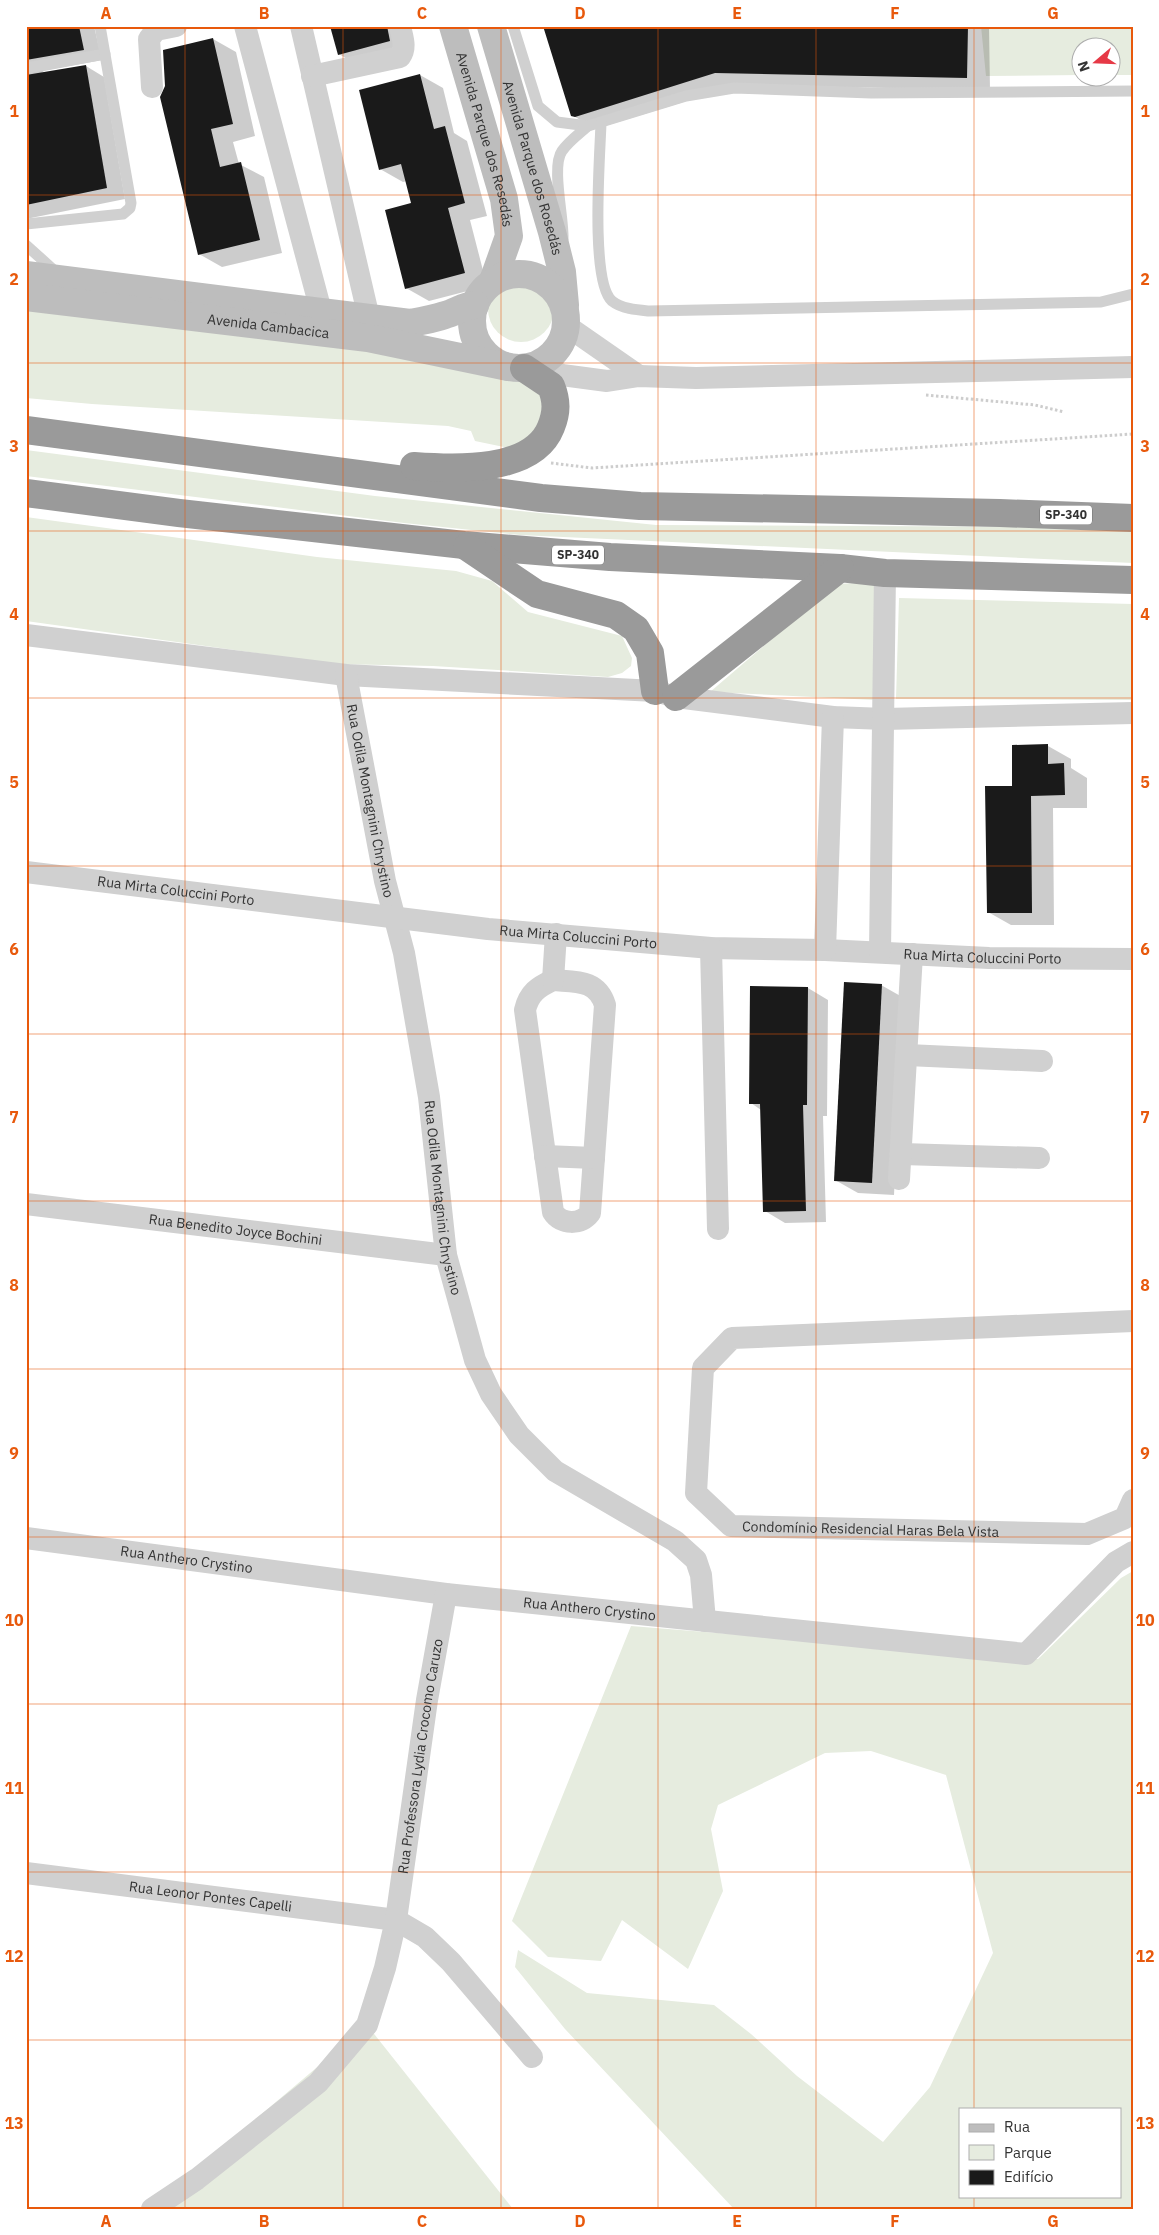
<svg xmlns="http://www.w3.org/2000/svg" width="1159" height="2235" font-family="'IBM Plex Sans',sans-serif">
  <style>
    .green { fill: #e6ecdf; fill-rule: evenodd }
    .shadow { fill: #0003 }
    .building { fill: #1a1a1a }
    .lines { fill: none; stroke-linecap: round; stroke-linejoin: round }
    .path { stroke: #cdcdcd; stroke-width: 3; stroke-dasharray: 2.5 2.5; stroke-linecap: butt }
    .lane { stroke: #d0d0d0; stroke-width: 11 }
    .street { stroke: #d0d0d0; stroke-width: 22 }
    .secondary { stroke: #bdbdbd; stroke-width: 28 }
    .highway { stroke: #9a9a9a; stroke-width: 28 }
    .grid { fill: none; stroke: #e8590c; stroke-width: 1; stroke-opacity: 0.55 }
    .labels { text-anchor: middle; stroke-width: 5; stroke-linejoin: round; paint-order: stroke }
    .shield { fill: #fff; stroke: #707070; stroke-width: 1 }
    .shield-label { font-size: 12px; font-weight: bold; fill: #333 }
    .street-label { font-size: 14px; fill: #333; stroke: #fff }
    .neatline { fill: none; stroke: #e8590c; stroke-width: 2 }
    .grid-label { font-size: 16px; text-anchor: middle; font-weight: bold; fill: #e8590c }
  </style>
  <rect width="100%" height="100%" fill="#fff"/>
  <!-- green -->
  <g class="green">
    <polygon points="981,26 1133,26 1133,75 1112,75 1112,48 1082,48 1081,75 986,76"/>
    <circle cx="521" cy="309" r="33"/>
    <polygon points="26,307 367,348 539,379 548,420 514,449 475,441 471,431 448,426 92,404 26,398"/>
    <polygon points="26,450 375,496 656,525 1063,527 1133,530 1133,563 520,535 404,523 26,476"/>
    <polygon points="26,517 317,557 456,571 492,581 528,612 622,636 632,658 631,666 622,673 608,677 433,666 335,664 26,621"/>
    <polygon points="878,582 875,700 710,692 836,584"/>
    <polygon points="899,598 1133,604 1133,700 896,699"/>
    <path d="M1133 1571V2209H734L565 2029 515 1967 518 1950 587 1993 714 2005 751 2034 797 2076 883 2142 930 2087 993 1953 946 1775 871 1751 825 1753 718 1805 711 1829 723 1891 688 1969 622 1920 601 1961 548 1957 512 1921 631 1626 1038 1659 1121 1578ZM960 2109H1120V2196H960Z"/>
    <polygon points="367,2025 513,2209 149,2209"/>
  </g>
  <!-- shadow -->
  <g class="shadow">
    <polygon points="26,26 94,26 102,60 44,71 39,75 86,66 104,77 125,199 26,219"/>
    <polygon points="331,26 408,26 407,40 359,66 339,54"/>
    <polygon points="544,26 989,26 990,90 739,85 595,129 572,115"/>
    <polygon points="213,39 236,52 255,136 233,142 239,164 264,177 282,253 222,267 199,254"/>
    <polygon points="420,75 443,88 454,133 467,141 487,216 470,220 487,286 429,301 406,288 413,204 407,181 403,182 380,169"/>
    <polygon points="1048,746 1071,759 1071,768 1087,778 1087,808 1053,808 1054,925 1011,925 988,912 1014,787"/>
    <polygon points="881,985 904,998 894,1195 858,1193 835,1180"/>
    <polygon points="808,988 828,1000 827,1116 823,1116 826,1222 785,1223 765,1211 761,1110 751,1103"/>
  </g>
  <!-- building -->
  <g class="building">
    <polygon points="26,26 79,26 84,50 26,60"/>
    <polygon points="330,26 387,26 390,41 338,55"/>
    <polygon points="543,26 968,26 967,78 715,73 575,117 571,116"/>
    <polygon points="213,38 233,124 211,129 220,167 241,162 260,240 198,255 160,97 165,86 163,50"/>
    <polygon points="86,65 107,188 26,205 26,75"/>
    <polygon points="420,74 434,129 445,126 465,203 448,208 465,273 405,289 385,210 411,203 401,164 379,170 359,90"/>
    <polygon points="1048,744 1048,764 1064,763 1065,795 1031,796 1032,913 987,913 985,786 1012,786 1012,745"/>
    <polygon points="844,982 882,984 872,1183 834,1181"/>
    <polygon points="750,986 808,987 807,1105 803,1105 806,1211 763,1212 760,1104 749,1104"/>
  </g>
  <g class="lines">
    <!-- path -->
    <g class="path">
      <polyline points="926,395 1035,405 1064,412"/>
      <polyline points="551,463 592,468 1133,434"/>
    </g>
    <!-- lane -->
    <g class="lane">
      <polyline points="513,26 538,106 557,122 588,126 686,96 734,88 871,93 1133,91"/>
      <polyline points="26,68 105,54"/>
      <path d="M601 123C600 155 590 282 612 301 622 309 637 310 649 311L1101 302 1133 294"/>
      <polyline points="26,224 123,214 130,208 131,203 100,26"/>
      <path d="M563 239C564 218 551 166 562 151 569 141 579 134 588 126"/>
      <polyline points="26,245 57,273"/>
    </g>
    <!-- street -->
    <g class="street">
      <polyline points="245,26 321,311"/>
      <polyline points="301,26 369,318"/>
      <path d="M312 76 400 57C407 47 402 37 400 26"/>
      <polyline points="152,87 149,39 156,30 176,26"/>
      <polyline points="567,326 639,376"/>
      <polyline points="540,364 562,375 607,381 639,376 696,378 1133,367"/>
      <polyline points="26,635 346,675 655,691 676,697 833,717 885,719 1133,713"/>
      <path id="s1" d="M346 675 385 881 404 953 429 1097 446 1255 475 1360 491 1394 519 1435 555 1471 675 1541 696 1560 701 1575 705 1621"/>
      <path id="s2" d="M26 872 488 929 711 948 825 950 989 958 1133 959"/>
      <polyline points="711,948 718,1229"/>
      <polyline points="825,950 833,717"/>
      <polyline points="880,952 885,573"/>
      <path d="M553 980C575 982 597 979 605 1005L590 1213C581 1225 561 1225 553 1212L525 1010C529 993 538 987 553 980Z"/>
      <polyline points="553,980 556,934"/>
      <polyline points="907,1055 1042,1061"/>
      <polyline points="902,1154 1039,1158"/>
      <polyline points="545,1156 594,1158"/>
      <polyline points="899,1179 912,954"/>
      <path id="s3" d="M26 1204 446 1255"/>
      <path id="s4" d="M1133 1321 732 1338 703 1368 696 1493 731 1526 1087 1534 1125 1518 1133 1500"/>
      <path id="s5" d="M26 1538 446 1594 1026 1654 1116 1562 1133 1552"/>
      <path id="s6" d="M26 1873 396 1920 425 1937 451 1962 532 2057"/>
      <path id="s7" d="M152 2209 197 2179 318 2083 367 2025 385 1968 396 1920 427 1700 446 1594"/>
    </g>
    <!-- secondary -->
    <g class="secondary">
      <path id="s8" d="M453 26 504 199 509 236 493 281"/>
      <path id="s9" d="M491 26 552 232 562 272 565 305"/>
      <circle cx="519" cy="321" r="47"/>
      <path d="M26 275 410 323C422 321 434 319 445 315 456 312 463 306 475 305"/>
      <path id="s10" d="M26 297 368 338 508 367"/>
    </g>
    <!-- highway -->
    <g class="highway">
      <polyline points="26,430 541,498 640,506 1000,513 1133,518"/>
      <path d="M414 466C455 469 533 473 551 427 557 412 557 401 551 386L524 368"/>
      <polyline points="26,493 179,513 464,545 610,557 840,568 885,573 1133,580"/>
      <polyline points="467,547 537,594 616,615 636,629 650,653 655,691"/>
      <polyline points="676,697 840,568"/>
    </g>
  </g>
  <!-- grid -->
  <path class="grid" d="M185 26V2209M343 26V2209M501 26V2209M658 26V2209M816 26V2209M974 26V2109M26 195H1133M26 363H1133M26 531H1133M26 698H1133M26 866H1133M26 1034H1133M26 1201H1133M26 1369H1133M26 1537H1133M26 1704H1133M26 1872H1133M26 2040H1133M974 2196V2209"/>
  <g class="labels">
    <!-- shield labels -->
    <g class="shield">
      <rect x="1040" y="505.5" width="52" height="19" rx="4"/>
      <rect x="552" y="545.5" width="52" height="19" rx="4"/>
    </g>
    <g class="shield-label">
      <text x="1066" y="519">SP-340</text>
      <text x="578" y="559">SP-340</text>
    </g>
    <!-- street labels -->
    <g class="street-label">
      <text dy="5" stroke="none"><textPath href="#s8" startOffset="118">Avenida Parque dos Resedás</textPath></text>
      <text dy="5" stroke="none"><textPath href="#s9" startOffset="148">Avenida Parque dos Rosedás</textPath></text>
      <text dy="5" stroke="none"><textPath href="#s10" startOffset="244">Avenida Cambacica</textPath></text>
      <text dy="5" stroke="none"><textPath href="#s1" startOffset="128">Rua Odila Montagnini Chrystino</textPath></text>
      <text dy="5" stroke="none"><textPath href="#s2" startOffset="151">Rua Mirta Coluccini Porto</textPath></text>
      <text dy="5" stroke="none"><textPath href="#s2" startOffset="556">Rua Mirta Coluccini Porto</textPath></text>
      <text dy="5" stroke="none"><textPath href="#s2" startOffset="961">Rua Mirta Coluccini Porto</textPath></text>
      <text dy="5" stroke="none"><textPath href="#s1" startOffset="532">Rua Odila Montagnini Chrystino</textPath></text>
      <text dy="5" stroke="none"><textPath href="#s3" startOffset="211">Rua Benedito Joyce Bochini</textPath></text>
      <text dy="5" stroke="none"><textPath href="#s4" startOffset="756">Condomínio Residencial Haras Bela Vista</textPath></text>
      <text dy="5" stroke="none"><textPath href="#s5" startOffset="162">Rua Anthero Crystino</textPath></text>
      <text dy="5" stroke="none"><textPath href="#s5" startOffset="568">Rua Anthero Crystino</textPath></text>
      <text dy="5" stroke="none"><textPath href="#s7" startOffset="559">Rua Professora Lydia Crocomo Caruzo</textPath></text>
      <text dy="5" stroke="none"><textPath href="#s6" startOffset="186">Rua Leonor Pontes Capelli</textPath></text>
    </g>
  </g>
  <!-- border -->
  <rect width="1159" height="2235" fill="none" stroke="#ffffff" stroke-width="55"/>
  <!-- legend -->
  <rect x="959" y="2108" width="162" height="90" fill="#ffffff" stroke="#adadad"/>
  <rect x="969" y="2124" width="25" height="8" fill="#bdbdbd" stroke="#adadad"/>
  <text x="1004" y="2132" font-size="15" fill="#333333">Rua</text>
  <rect x="969" y="2145" width="25" height="15" fill="#e6ecdf" stroke="#adadad"/>
  <text x="1004" y="2158" font-size="15" fill="#333333">Parque</text>
  <rect x="969" y="2170" width="25" height="15" fill="#1a1a1a" stroke="#adadad"/>
  <text x="1004" y="2182" font-size="15" fill="#333333">Edifício</text>
  <!-- north arrow -->
  <g transform="translate(1096 62) rotate(251)"><circle r="24" fill="#ffffff" stroke="#adadad"/>
  <path d="M0-4L9 19L0 12L-9 19Z" fill="#e63946"/>
  <text y="-8" font-size="14" font-weight="bold" text-anchor="middle" fill="#333333">N</text>
  </g>
  <rect x="28" y="28" width="1104" height="2180" class="neatline"/>
  <g class="grid-label">
    <text x="106" y="19">A</text>
    <text x="264" y="19">B</text>
    <text x="422" y="19">C</text>
    <text x="580" y="19">D</text>
    <text x="737" y="19">E</text>
    <text x="895" y="19">F</text>
    <text x="1053" y="19">G</text>
    <text x="14" y="117">1</text>
    <text x="1145" y="117">1</text>
    <text x="14" y="285">2</text>
    <text x="1145" y="285">2</text>
    <text x="14" y="452">3</text>
    <text x="1145" y="452">3</text>
    <text x="14" y="620">4</text>
    <text x="1145" y="620">4</text>
    <text x="14" y="788">5</text>
    <text x="1145" y="788">5</text>
    <text x="14" y="955">6</text>
    <text x="1145" y="955">6</text>
    <text x="14" y="1123">7</text>
    <text x="1145" y="1123">7</text>
    <text x="14" y="1291">8</text>
    <text x="1145" y="1291">8</text>
    <text x="14" y="1459">9</text>
    <text x="1145" y="1459">9</text>
    <text x="14" y="1626">10</text>
    <text x="1145" y="1626">10</text>
    <text x="14" y="1794">11</text>
    <text x="1145" y="1794">11</text>
    <text x="14" y="1962">12</text>
    <text x="1145" y="1962">12</text>
    <text x="14" y="2129">13</text>
    <text x="1145" y="2129">13</text>
    <text x="106" y="2227">A</text>
    <text x="264" y="2227">B</text>
    <text x="422" y="2227">C</text>
    <text x="580" y="2227">D</text>
    <text x="737" y="2227">E</text>
    <text x="895" y="2227">F</text>
    <text x="1053" y="2227">G</text>
  </g>
</svg>
